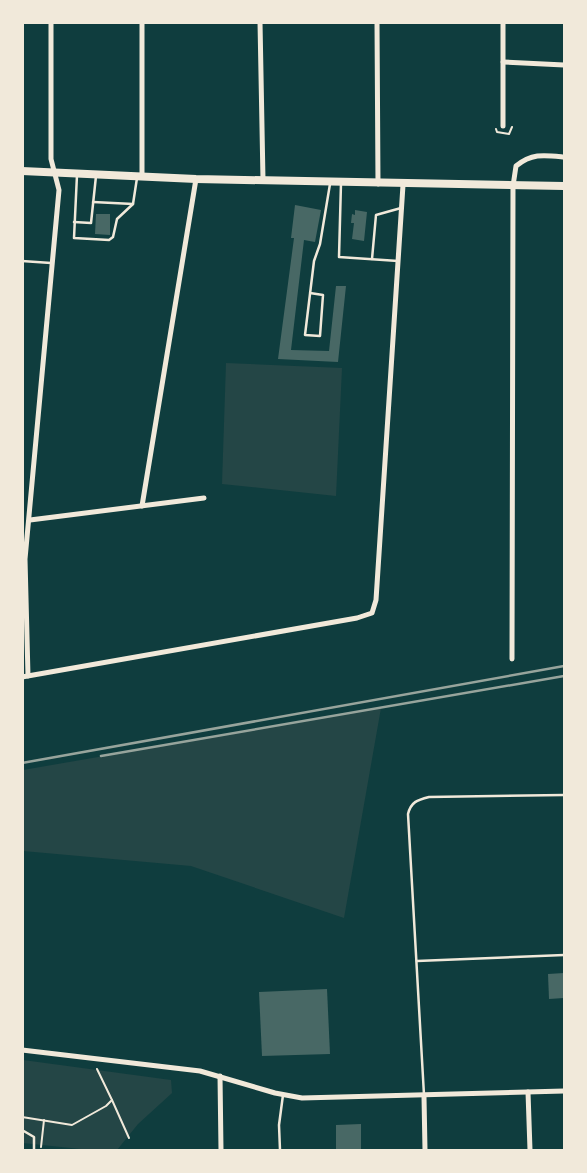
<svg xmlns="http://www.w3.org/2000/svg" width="587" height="1173" font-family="'Golos Text',sans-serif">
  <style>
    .green { fill: #244646 }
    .building { fill: #486865 }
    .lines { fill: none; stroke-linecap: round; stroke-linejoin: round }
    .path { stroke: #f1e9da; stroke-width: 2 }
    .service { stroke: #f1e9da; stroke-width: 2.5 }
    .minor { stroke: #f1e9da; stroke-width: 5 }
    .primary { stroke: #f1e9da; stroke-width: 8 }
    .rail { stroke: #97a49c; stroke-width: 2.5 }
  </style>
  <rect width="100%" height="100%" fill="#0f3d3e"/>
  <!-- green -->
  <g class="green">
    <polygon points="226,363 342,368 336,496 222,484"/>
    <polygon points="381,708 344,918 191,866 23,851 23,770"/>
    <polygon points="23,1060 171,1080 172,1093 138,1124 117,1150 90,1150 23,1143"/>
  </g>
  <!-- building -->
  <g class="building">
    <polygon points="295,205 321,210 315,242 304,240 291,350 329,351 336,286 346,286 338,362 278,359 294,238 291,238"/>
    <polygon points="355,210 367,212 364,241 352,239 354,223 351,223 352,214 355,215"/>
    <polygon points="96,214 110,214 110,235 95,234"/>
    <polygon points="564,973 564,998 549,999 548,974"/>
    <polygon points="327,989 330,1054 262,1056 259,992"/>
    <polygon points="361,1124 361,1150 336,1150 336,1125"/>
  </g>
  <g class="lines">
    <!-- path -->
    <g class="path">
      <polyline points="496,129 497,132 509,134 512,127"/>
      <polyline points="112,1100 129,1138"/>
      <polyline points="22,1117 72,1125 106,1106 112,1100 97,1069"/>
      <polyline points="41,1147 44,1120"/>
    </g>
    <!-- service -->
    <g class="service">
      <polyline points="77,175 74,238 109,240 113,237 117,219 133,204 137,178"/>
      <polyline points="341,183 339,257 398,261"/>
      <polyline points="93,202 133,204"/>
      <polyline points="74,222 91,223 96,176"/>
      <polyline points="372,259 376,215 401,208"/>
      <polyline points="22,261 51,263"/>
      <polyline points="310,293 323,295 320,336 305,335 314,261 320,244 330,184"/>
      <polyline points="417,961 564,955"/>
      <path d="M424 1095 408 814C411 802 417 800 429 797L564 795"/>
      <polyline points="22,1130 34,1137 34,1150"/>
      <polyline points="280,1150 279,1125 283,1095"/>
    </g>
    <!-- minor -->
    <g class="minor">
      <polyline points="260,22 263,180"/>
      <polyline points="377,22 378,184"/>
      <polyline points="503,62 564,65"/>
      <polyline points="503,126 503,22"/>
      <polyline points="142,177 142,22"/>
      <polyline points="142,506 196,179"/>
      <polyline points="30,520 204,498"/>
      <path d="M512 659 513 186 516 166C532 153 544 155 564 157"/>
      <polyline points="28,676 25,559 59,190 51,159 51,22"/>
      <polyline points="22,677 357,618 372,613 376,600 403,185"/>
      <polyline points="22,1050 200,1071 275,1093 302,1098 564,1091"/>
      <polyline points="220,1076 221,1150"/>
      <polyline points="528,1092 530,1150"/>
      <polyline points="424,1097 425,1150"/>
    </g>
    <!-- primary -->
    <polyline class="primary" points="22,171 196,179 564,186"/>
    <!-- rail -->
    <g class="rail">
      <polyline points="101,756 564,676"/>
      <polyline points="22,763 564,666"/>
    </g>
  </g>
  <!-- border -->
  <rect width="587" height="1173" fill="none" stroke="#f1e9da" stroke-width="48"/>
</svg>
